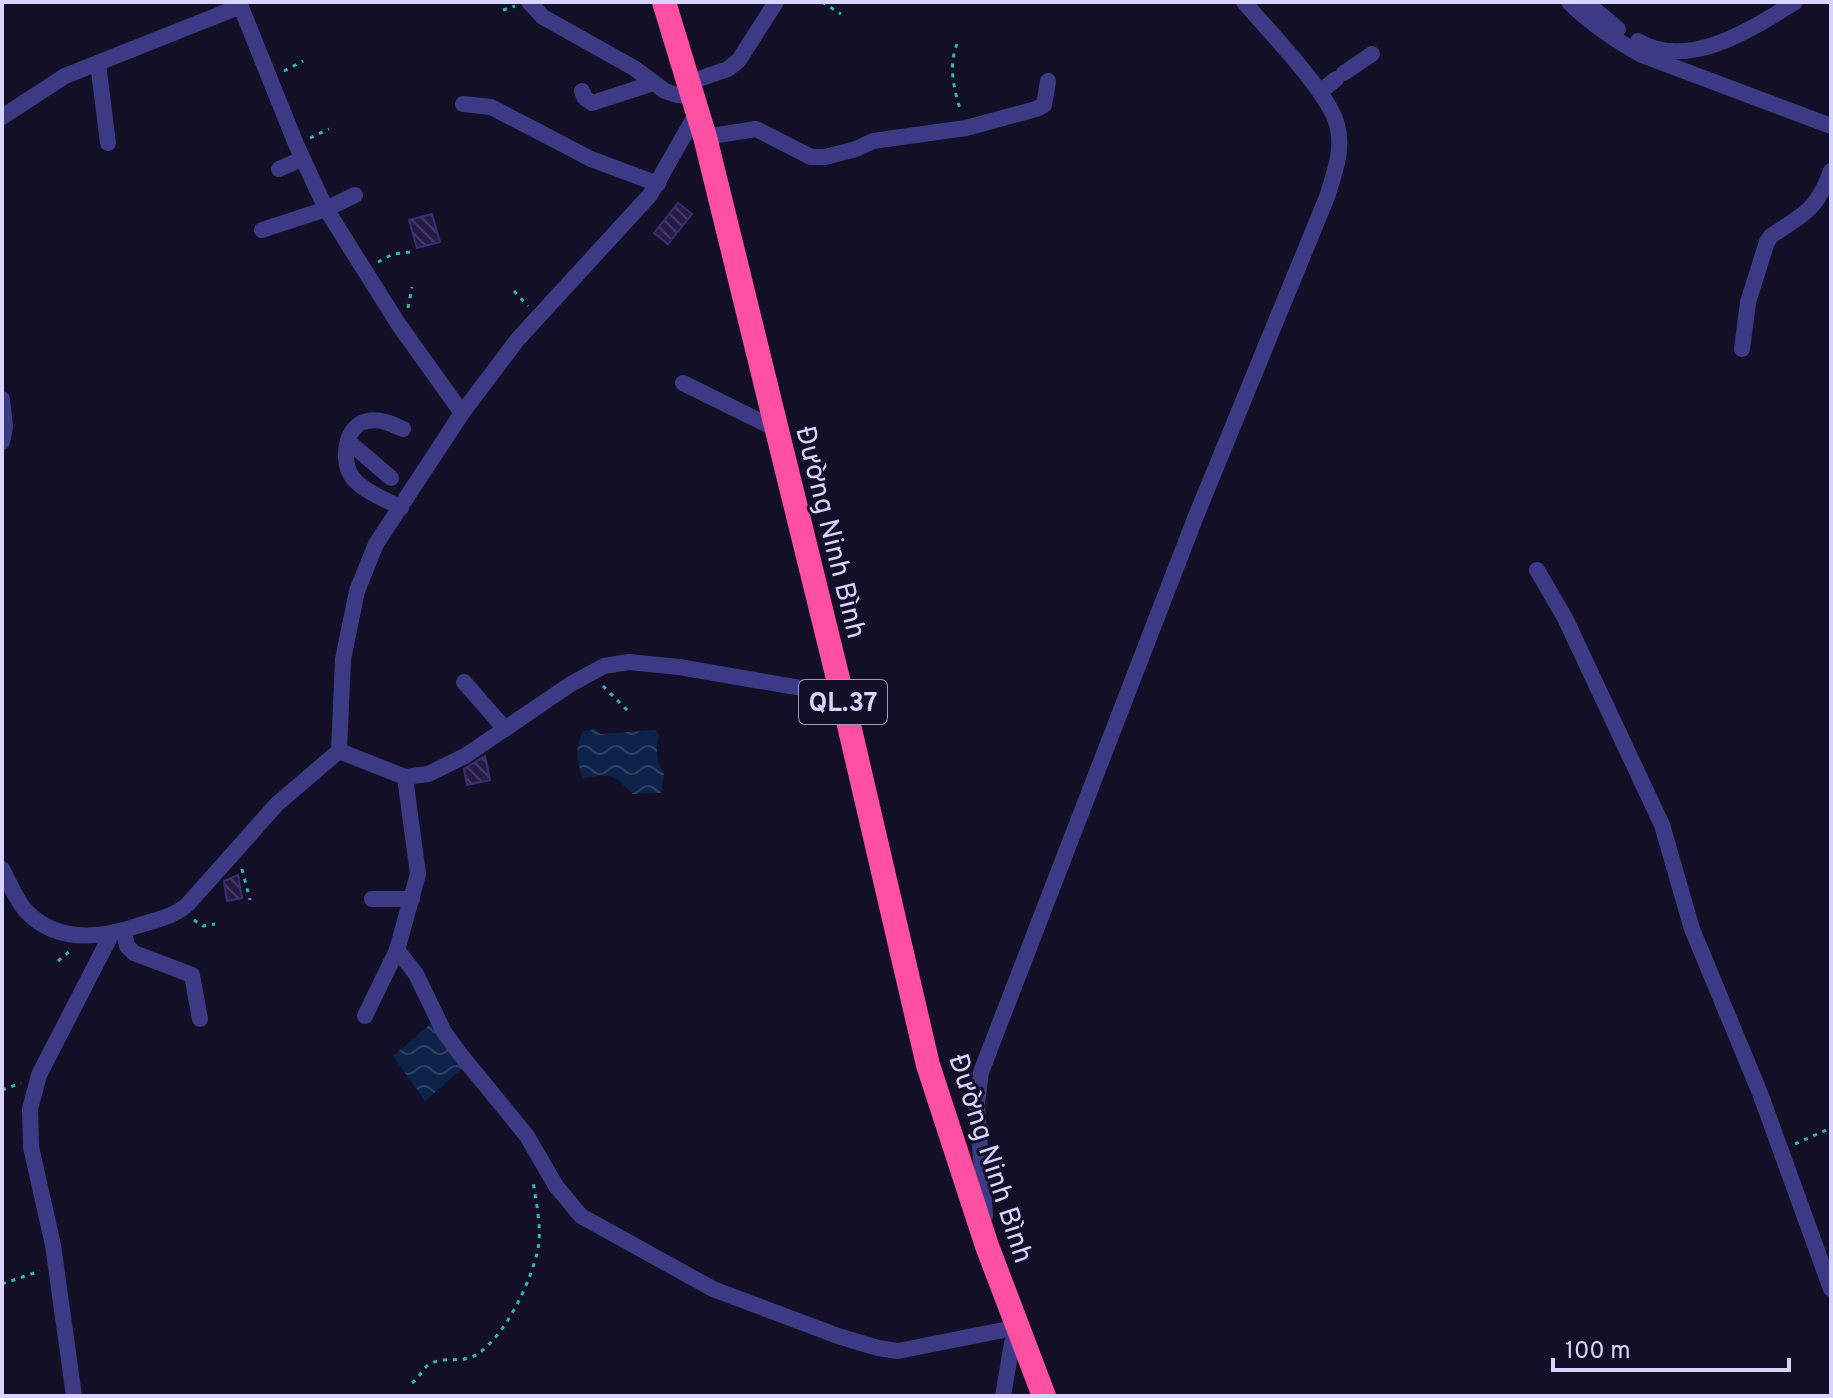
<svg xmlns="http://www.w3.org/2000/svg" width="1833" height="1398" font-family="Overpass,sans-serif">
  <style>
    .water { fill: url(#water-waves) }
    .building { fill: url(#building-back-hatch); stroke: #3b2d73; stroke-width: 2 }
    .lines { fill: none; stroke-linecap: round; stroke-linejoin: round }
    .path { stroke: #2fb8b0; stroke-width: 3; stroke-dasharray: 4 6; stroke-linecap: butt }
    .minor { stroke: #3d3a85; stroke-width: 16 }
    .highway { stroke: #ff4fa3; stroke-width: 24 }
    .labels { text-anchor: middle; stroke-width: 6; stroke-linejoin: round; paint-order: stroke }
    .shield { fill: #130f26; stroke: #9e99be; stroke-width: 2 }
    .shield-label { font-size: 26px; font-weight: bold; fill: #d9d4ff }
    .street-label { font-size: 28px; fill: #d9d4ff; stroke: #130f26 }
  </style>
  <defs>
    <pattern id="water-waves" width="16" height="10" patternUnits="userSpaceOnUse" patternTransform="scale(2)"><rect width="16" height="10" fill="#0c2248"/><path d="M0 5q4-4 8 0t8 0" fill="none" stroke="#2f4163"/></pattern>
    <pattern id="building-back-hatch" width="6" height="6" patternUnits="userSpaceOnUse" patternTransform="scale(2)"><rect width="6" height="6" fill="#241b47"/><path d="M-1 5l2 2M0 0l6 6M5-1l2 2" fill="none" stroke="#433b63"/></pattern>
  </defs>
  <rect width="100%" height="100%" fill="#130f26"/>
  <!-- water -->
  <g class="water">
    <path d="M596 729 600 734 655 730 659 735C656 751 655 760 664 774L661 793 633 794C612 773 612 774 583 778 576 760 575 749 583 731Z"/>
    <polygon points="434,1021 465,1066 425,1101 393,1056"/>
  </g>
  <!-- building -->
  <g class="building">
    <polygon points="678,203 692,214 668,244 654,233"/>
    <polygon points="432,214 440,242 417,248 409,220"/>
    <polygon points="485,756 490,780 467,785 464,769"/>
    <polygon points="238,875 242,898 227,901 224,881"/>
  </g>
  <g class="lines">
    <!-- path -->
    <g class="path">
      <polyline points="822,2 841,14"/>
      <polyline points="503,10 515,6"/>
      <path d="M957 44C948 66 954 90 961 112"/>
      <polyline points="284,71 303,61"/>
      <polyline points="310,138 329,129"/>
      <polyline points="378,262 393,254 410,252"/>
      <polyline points="514,291 528,306"/>
      <polyline points="408,308 412,287"/>
      <polyline points="603,686 631,714"/>
      <polyline points="242,869 250,900"/>
      <polyline points="194,920 203,926 215,924"/>
      <polyline points="58,961 70,951"/>
      <polyline points="2,1090 21,1083"/>
      <polyline points="1795,1144 1831,1128"/>
      <polyline points="2,1284 40,1271"/>
      <path d="M412 1383C421 1377 423 1365 434 1362 449 1357 462 1363 476 1355 505 1337 531 1282 538 1249 542 1229 536 1202 533 1181"/>
    </g>
    <!-- minor -->
    <g class="minor">
      <polyline points="239,2 296,144 326,209 399,325 462,413"/>
      <polyline points="529,2 543,17 634,68 665,91 677,95 694,95"/>
      <path d="M1569 2C1591 24 1615 40 1642 55L1831 126"/>
      <polyline points="1586,2 1618,29"/>
      <path d="M1638 41C1688 71 1752 29 1795 2"/>
      <polyline points="98,63 108,143"/>
      <polyline points="1344,73 1372,54"/>
      <polyline points="690,82 728,69 739,60 776,2"/>
      <polyline points="582,91 585,98 592,103 654,83"/>
      <polyline points="1320,92 1336,79"/>
      <polyline points="463,104 491,107 591,159 658,184"/>
      <polyline points="2,117 65,76 241,6"/>
      <polyline points="705,137 756,129 811,157 825,157 856,149 873,141 966,128 1036,109 1044,105 1048,81"/>
      <polyline points="279,169 302,159"/>
      <polyline points="262,230 326,209 355,195"/>
      <path d="M1742 349 1748 302 1767 242 1771 236C1804 214 1817 210 1831 171"/>
      <polyline points="683,383 776,429"/>
      <polyline points="2,399 5,427 2,442"/>
      <polyline points="349,442 391,478"/>
      <path d="M401 508C386 499 364 492 353 478 340 463 345 425 367 421 380 418 392 424 403 429"/>
      <polyline points="1537,570 1565,618 1662,825 1692,929 1760,1093 1831,1289"/>
      <polyline points="464,682 505,729"/>
      <polyline points="339,751 405,777 428,774 465,756 571,684 604,666 629,662 679,667 842,695"/>
      <polyline points="405,777 418,874 397,950 416,974 444,1032 460,1054 527,1136 556,1186 581,1216 713,1289 838,1336 878,1348 898,1351 1018,1327"/>
      <path d="M2 869C10 883 16 901 27 912 57 943 101 938 137 926 155 920 174 917 188 904L277 804 339 751 343 659 357 591 376 544 462 413 518 339 650 195 698 111"/>
      <polyline points="372,899 412,899"/>
      <polyline points="124,931 127,946 134,953 192,975 200,1019"/>
      <polyline points="365,1016 397,950"/>
      <path d="M985 1216 977 1103 981 1072 1196 516 1327 197C1334 174 1344 149 1337 125 1330 94 1267 29 1244 2"/>
      <polyline points="74,1396 53,1245 31,1147 30,1109 39,1075 111,935"/>
      <polyline points="1003,1396 1012,1343 1021,1335"/>
    </g>
    <!-- highway -->
    <polyline class="highway" points="664,2 705,137 842,695 928,1065 987,1246 1044,1396"/>
  </g>
  <g class="labels">
    <!-- shield labels -->
    <rect class="shield" x="799" y="680" width="88" height="44" rx="6"/>
    <g class="shield-label">
      <text x="843" y="711">QL.37</text>
    </g>
    <!-- street labels -->
    <g class="street-label">
      <text transform="translate(832 532) rotate(76)" y="10">Đường Ninh Bình</text>
      <text transform="translate(992 1158) rotate(72)" y="10">Đường Ninh Bình</text>
    </g>
  </g>
  <!-- border -->
  <rect width="1833" height="1398" fill="none" stroke="#d9d4ff" stroke-width="8"/>
  <!-- scale -->
  <path d="M1553 1358v12h236v-12" fill="none" stroke="#d9d4ff" stroke-width="4"/>
  <text x="1565" y="1358" font-size="24" fill="#d9d4ff" stroke="#130f26" stroke-width="6" paint-order="stroke">100 m</text>
</svg>
